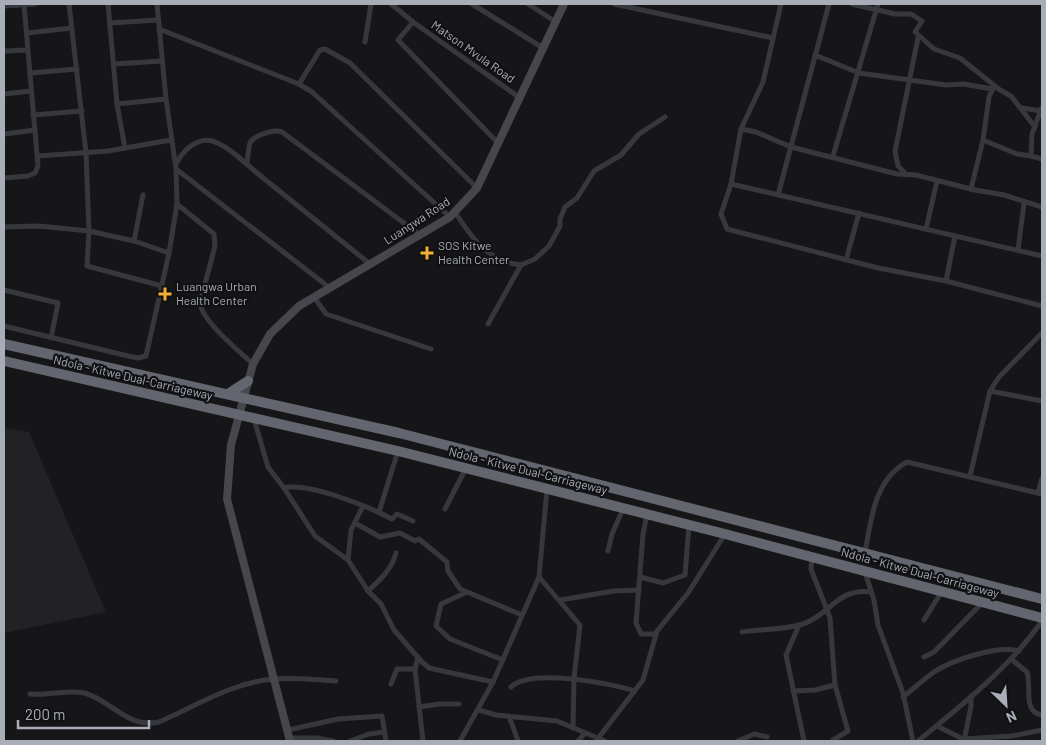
<svg xmlns="http://www.w3.org/2000/svg" width="1046" height="745" font-family="Barlow,sans-serif">
  <style>
    .built { fill: #222225 }
    .lines { fill: none; stroke-linecap: round; stroke-linejoin: round }
    .street { stroke: #37383d; stroke-width: 5 }
    .secondary { stroke: #45474d; stroke-width: 8 }
    .highway { stroke: #63666e; stroke-width: 10 }
    .poi-dot { fill: #f2b134; stroke: #111113; stroke-width: 2 }
    .labels { text-anchor: middle; stroke-width: 4.5; stroke-linejoin: round; paint-order: stroke }
    .street-label { font-size: 12px; fill: #a8adb8; stroke: #111113 }
    .poi-label { font-size: 12px; fill: #a8adb8; stroke: #111113; text-anchor: start }
  </style>
  <rect width="100%" height="100%" fill="#161618"/>
  <!-- built -->
  <polygon class="built" points="4,428 29,432 106,612 4,633"/>
  <g class="lines">
    <!-- street -->
    <g class="street">
      <polyline points="69,4 86,153 89,231 134,241 169,253"/>
      <polyline points="108,4 117,104 125,148"/>
      <polyline points="391,4 413,22 520,98"/>
      <polyline points="472,4 543,48"/>
      <polyline points="528,4 556,22"/>
      <polyline points="614,4 773,38"/>
      <polyline points="781,4 763,82 741,129 731,184 721,214 727,229 878,268 946,281 1042,306"/>
      <polyline points="852,4 895,14 911,14 922,21 915,32 934,49 960,58 1000,90 1011,96 1035,127"/>
      <polyline points="4,6 35,4"/>
      <polyline points="413,22 398,40 499,144"/>
      <polyline points="110,23 158,20"/>
      <polyline points="159,29 299,84"/>
      <polyline points="27,33 72,28"/>
      <polyline points="365,42 371,4"/>
      <polyline points="4,51 27,50"/>
      <polyline points="815,55 859,73 946,85 963,84 993,89"/>
      <polyline points="114,64 162,61"/>
      <polyline points="30,73 77,69"/>
      <polyline points="4,94 31,91"/>
      <polyline points="117,104 166,99"/>
      <polyline points="1042,107 1032,134 1031,156 1042,159"/>
      <polyline points="1022,108 1041,111"/>
      <polyline points="33,115 82,111"/>
      <polyline points="741,129 756,132 791,147 897,174 916,175 975,190 1004,195 1042,207"/>
      <polyline points="4,134 35,130"/>
      <polyline points="983,140 1017,154 1031,156"/>
      <polyline points="38,156 108,151 171,140"/>
      <polyline points="833,156 878,4"/>
      <path d="M247 163C248 157 248 149 250 143 254 135 275 129 282 132L420 235"/>
      <path d="M176 164C182 152 196 137 212 141 228 145 249 167 262 177 298 206 334 235 370 264"/>
      <polyline points="176,169 330,288"/>
      <polyline points="905,173 898,166 895,151 918,38"/>
      <polyline points="4,178 28,176 35,173 38,166 24,5"/>
      <polyline points="731,184 1042,256"/>
      <polyline points="971,189 983,140 989,97 994,86"/>
      <polyline points="778,195 829,4"/>
      <path d="M177 204 214 234 215 246 200 303C202 321 239 351 253 364"/>
      <path d="M455 212C471 237 488 262 521 265L488 324"/>
      <polyline points="450,217 312,92 299,84 320,50 325,49 350,63 477,188"/>
      <polyline points="4,227 39,226 89,231 87,266 162,286"/>
      <polyline points="926,229 937,181"/>
      <polyline points="134,241 143,195"/>
      <polyline points="1018,250 1024,203"/>
      <polyline points="846,260 859,213"/>
      <polyline points="521,265 535,259 549,246 560,226 560,219 565,207 577,198 594,171 621,155 639,134 665,117"/>
      <polyline points="946,281 955,236"/>
      <polyline points="4,290 58,303 51,338"/>
      <polyline points="314,297 326,314 431,349"/>
      <polyline points="4,326 128,356 138,358 146,356 169,253 177,204 176,169 166,99 157,4"/>
      <polyline points="990,391 1042,401"/>
      <polyline points="254,419 268,467 284,488 315,536 348,560 368,591 381,604 394,630 422,662 429,668 493,682"/>
      <polyline points="970,476 990,391 999,377 1042,333"/>
      <path d="M284 488C308 482 370 507 392 519L397 514 413 521"/>
      <polyline points="1038,493 1042,478"/>
      <polyline points="445,509 466,468"/>
      <polyline points="379,512 398,451"/>
      <polyline points="647,515 643,534 636,623 641,634 655,634"/>
      <polyline points="355,523 380,537 400,533 415,541 419,539 447,562 448,571 460,589 522,615"/>
      <polyline points="608,551 612,534 623,509"/>
      <path d="M865 553C871 520 874 480 907 462L1042 494"/>
      <polyline points="812,557 811,569 830,618 835,685 848,731 833,740"/>
      <polyline points="348,560 351,530 363,506"/>
      <polyline points="865,572 874,600 878,625 903,693 913,741"/>
      <polyline points="539,577 580,625 574,678 573,728"/>
      <polyline points="640,577 663,583 685,575 689,525"/>
      <path d="M368 591C380 580 392 569 396 553"/>
      <polyline points="465,593 441,604 436,626 450,639 503,660"/>
      <polyline points="560,600 614,591 639,590"/>
      <polyline points="924,620 942,591"/>
      <polyline points="799,625 786,655 804,741"/>
      <path d="M742 632C762 629 784 630 803 624 830 615 838 587 871 592"/>
      <polyline points="418,657 415,669 423,741"/>
      <polyline points="924,657 934,652 982,603"/>
      <path d="M1011 659 1027 672C1032 686 1022 712 1042 715"/>
      <polyline points="391,684 397,669 415,669"/>
      <path d="M511 687C530 668 611 683 635 691"/>
      <polyline points="793,691 815,690 835,685"/>
      <path d="M30 694C47 696 69 689 85 693 113 702 128 729 159 722 196 706 233 682 274 679 294 677 316 680 336 681"/>
      <path d="M903 697C913 689 923 680 934 672 952 660 998 645 1019 651"/>
      <polyline points="419,707 439,704 459,704"/>
      <polyline points="479,710 496,715 557,721 605,741"/>
      <polyline points="509,716 518,741"/>
      <polyline points="937,726 963,739 1012,736 1042,730"/>
      <polyline points="288,730 338,719 382,716 386,741"/>
      <polyline points="289,738 317,738 333,741"/>
      <polyline points="350,741 369,734 385,732"/>
      <polyline points="460,741 493,682 539,577 547,489"/>
      <polyline points="578,741 584,734"/>
      <polyline points="596,741 643,680 657,631 688,593 725,534"/>
      <polyline points="738,741 754,734 767,737"/>
      <path d="M918 741C962 705 1009 668 1042 621"/>
      <polyline points="964,741 971,706 971,696"/>
    </g>
    <!-- secondary -->
    <polyline class="secondary" points="290,741 227,499 231,445 253,364 270,334 299,306 450,217 477,188 564,4"/>
    <!-- highway -->
    <g class="highway">
      <polyline points="4,344 399,433 1042,599"/>
      <polyline points="4,361 398,451 725,534 1042,618"/>
      <polyline points="228,394 248,381"/>
    </g>
  </g>
  <!-- markers -->
  <g class="poi-dot">
    <path d="M424.5 245.5h5v5h5v5h-5v5h-5v-5h-5v-5h5z"/>
    <path d="M162.5 286.5h5v5h5v5h-5v5h-5v-5h-5v-5h5z"/>
  </g>
  <g class="labels">
    <!-- street labels -->
    <g class="street-label">
      <text transform="translate(473 52) rotate(35)" y="4">Matson Mvula Road</text>
      <text transform="translate(417 221) rotate(-33)" y="4">Luangwa Road</text>
      <text transform="translate(133 378) rotate(13)" y="4">Ndola - Kitwe Dual-Carriageway</text>
      <text transform="translate(528 471) rotate(14)" y="4">Ndola - Kitwe Dual-Carriageway</text>
      <text transform="translate(920 573) rotate(15)" y="4">Ndola - Kitwe Dual-Carriageway</text>
    </g>
    <!-- poi labels -->
    <g class="poi-label">
      <text x="438" y="250">SOS Kitwe<tspan x="438" dy="14">Health Center</tspan></text>
      <text x="176" y="291">Luangwa Urban<tspan x="176" dy="14">Health Center</tspan></text>
    </g>
  </g>
  <!-- border -->
  <rect width="1046" height="745" fill="none" stroke="#a8adb8" stroke-width="10"/>
  <!-- north arrow -->
  <g transform="translate(1006 705) rotate(155)" stroke="#111113" stroke-width="4" paint-order="stroke">
  <path d="M0-4L9 19L0 12L-9 19Z" fill="#a8adb8"/>
  <text y="-8" font-size="14" font-weight="bold" text-anchor="middle" fill="#a8adb8">N</text>
  </g>
  <!-- scale -->
  <path d="M18 720v8h131v-8" fill="none" stroke="#a8adb8" stroke-width="2.5"/>
  <text x="25" y="720" font-size="15" fill="#a8adb8" stroke="#111113" stroke-width="4" paint-order="stroke">200 m</text>
</svg>
